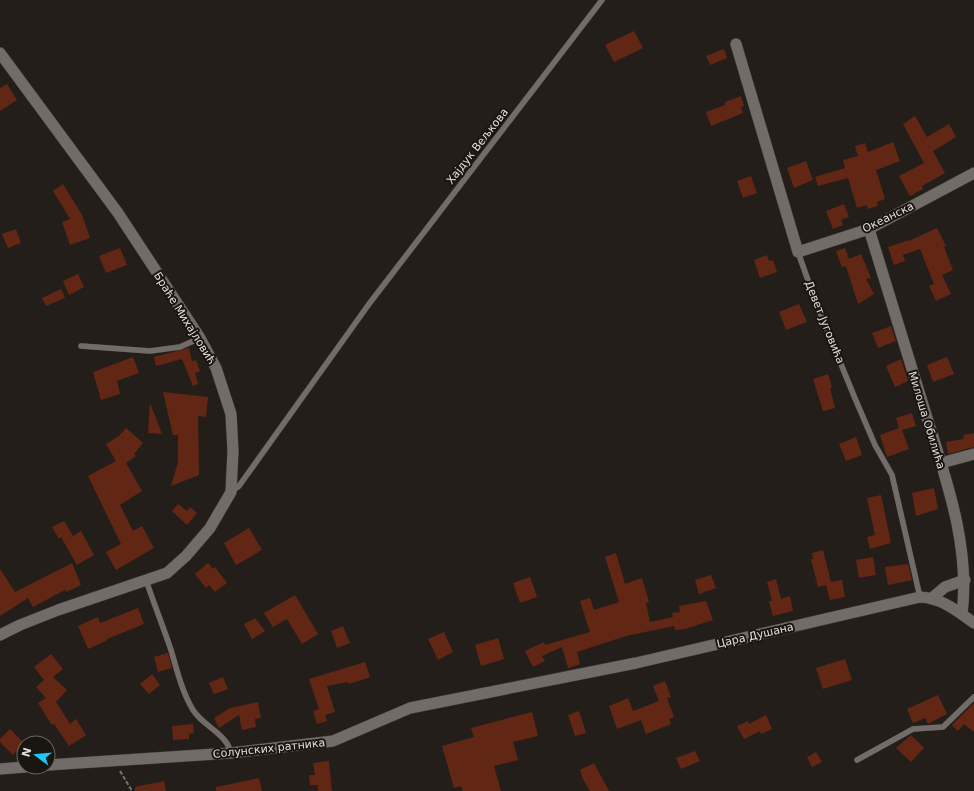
<svg xmlns="http://www.w3.org/2000/svg" width="974" height="791" font-family="'DejaVu Sans',sans-serif">
  <style>
    .building { fill: #622714 }
    .lines { fill: none; stroke-linecap: round; stroke-linejoin: round }
    .service-casing { stroke: #3f3c39; stroke-width: 6 }
    .minor-casing { stroke: #3f3c39; stroke-width: 12 }
    .path { stroke: #777370; stroke-width: 2; stroke-dasharray: 4 2; stroke-linecap: butt }
    .service { stroke: #726c68; stroke-width: 5.5 }
    .minor { stroke: #726c68; stroke-width: 11 }
    .labels { text-anchor: middle; stroke-width: 4; stroke-linejoin: round; paint-order: stroke }
    .street-label { font-size: 11px; fill: #e2dfdc; stroke: #191511 }
  </style>
  <rect width="100%" height="100%" fill="#231e1a"/>
  <!-- building -->
  <g class="building">
    <polygon points="634,31 643,48 614,62 605,45"/>
    <polygon points="724,49 727,58 710,65 706,56"/>
    <polygon points="7,84 17,100 0,111 0,88"/>
    <polygon points="741,96 744,106 741,107 743,113 711,126 706,112 725,105 725,102"/>
    <polygon points="915,116 927,137 949,124 956,137 933,151 945,173 922,186 923,189 910,196 899,176 924,163 903,124"/>
    <polygon points="893,142 900,161 876,170 885,199 877,202 878,206 868,209 867,205 857,208 848,178 818,186 815,177 845,168 843,160 858,156 855,146 865,143 868,152"/>
    <polygon points="806,161 813,180 794,188 787,168"/>
    <polygon points="751,176 757,193 743,198 737,181"/>
    <polygon points="63,184 82,215 90,238 70,245 62,222 70,219 53,191"/>
    <polygon points="844,204 849,217 841,220 843,225 833,229 826,211"/>
    <polygon points="937,228 946,246 944,247 953,270 942,275 951,294 936,301 929,286 934,284 920,249 903,255 905,261 894,265 888,247 909,240 909,241"/>
    <polygon points="16,229 21,243 8,248 2,234"/>
    <polygon points="120,248 127,265 106,273 99,256"/>
    <polygon points="845,248 849,259 861,254 871,278 866,279 874,294 858,304 846,266 842,267 836,251"/>
    <polygon points="767,255 769,261 773,260 777,272 760,278 754,260"/>
    <polygon points="78,274 84,287 69,295 63,281"/>
    <polygon points="61,289 65,298 46,306 42,298"/>
    <polygon points="799,304 807,322 786,330 779,312"/>
    <polygon points="891,326 896,341 878,348 872,333"/>
    <polygon points="189,348 192,361 196,360 200,371 195,373 198,384 193,386 182,359 156,366 154,357"/>
    <polygon points="133,357 139,373 117,381 120,394 101,400 93,372"/>
    <polygon points="947,357 954,374 933,382 927,365"/>
    <polygon points="901,359 908,381 895,387 886,366"/>
    <polygon points="828,374 832,387 830,388 835,408 823,411 813,379"/>
    <polygon points="163,392 208,397 206,417 198,416 199,475 171,486 178,462 178,435 173,435"/>
    <polygon points="150,403 162,434 148,433"/>
    <polygon points="912,413 916,426 902,430 909,449 887,457 880,435 899,428 896,418"/>
    <polygon points="126,428 143,443 134,454 136,456 126,463 142,491 120,505 133,531 142,526 154,548 116,570 106,552 121,544 88,476 116,461 106,444 119,436"/>
    <polygon points="974,433 974,447 948,454 946,442 964,439 963,435"/>
    <polygon points="856,437 862,455 846,461 839,444"/>
    <polygon points="934,488 938,509 916,516 912,493"/>
    <polygon points="881,495 891,543 870,549 867,537 875,535 867,498"/>
    <polygon points="178,504 187,511 190,507 197,513 187,525 172,511"/>
    <polygon points="64,521 73,536 81,531 94,555 77,565 61,537 59,539 52,527"/>
    <polygon points="249,528 262,550 236,565 224,543"/>
    <polygon points="823,550 831,582 842,580 845,597 830,600 826,585 818,587 811,559 813,559 812,553"/>
    <polygon points="616,553 625,584 642,578 649,602 646,603 650,622 673,617 672,613 680,612 679,606 706,601 713,620 685,629 675,630 674,626 626,636 577,652 580,664 568,668 562,647 542,656 545,661 533,667 525,651 544,642 545,645 590,632 580,601 590,598 594,610 619,602 605,557"/>
    <polygon points="873,557 876,575 859,578 856,560"/>
    <polygon points="72,563 81,585 66,592 65,590 33,607 28,598 0,616 0,569 15,592"/>
    <polygon points="208,563 213,569 215,567 227,583 215,592 209,585 206,588 195,574"/>
    <polygon points="908,564 912,580 888,585 885,567"/>
    <polygon points="711,575 716,588 699,594 695,580"/>
    <polygon points="530,577 537,597 520,603 513,583"/>
    <polygon points="776,579 781,599 790,596 793,611 773,616 769,601 772,601 767,582"/>
    <polygon points="295,595 318,634 302,644 287,619 273,627 264,613"/>
    <polygon points="138,608 144,624 107,639 108,640 88,649 78,626 98,617 100,623"/>
    <polygon points="255,618 265,631 252,639 244,624"/>
    <polygon points="343,626 350,643 337,648 331,631"/>
    <polygon points="444,632 453,652 438,660 428,639"/>
    <polygon points="498,638 504,659 481,666 475,645"/>
    <polygon points="168,653 172,668 158,672 154,657"/>
    <polygon points="51,654 63,669 53,677 67,690 56,702 70,724 76,719 86,735 69,746 54,724 52,725 38,703 46,698 36,687 44,680 34,667"/>
    <polygon points="845,659 852,680 823,689 816,668"/>
    <polygon points="365,662 370,677 349,684 348,682 327,686 335,712 325,715 327,721 317,724 313,711 319,709 309,679"/>
    <polygon points="152,674 160,685 149,694 140,684"/>
    <polygon points="223,677 228,689 214,694 209,683"/>
    <polygon points="665,681 671,697 667,698 674,717 669,719 671,724 646,734 641,720 617,729 609,706 628,698 633,711 659,701 653,686"/>
    <polygon points="938,695 947,714 928,724 925,718 913,723 907,709"/>
    <polygon points="258,702 261,718 255,719 256,727 242,730 239,715 219,728 214,718 230,708"/>
    <polygon points="974,703 974,732 964,724 958,731 952,725"/>
    <polygon points="579,711 586,733 575,736 568,715"/>
    <polygon points="532,712 538,736 513,742 518,760 494,766 501,791 463,791 461,786 454,788 442,746 474,737 471,728"/>
    <polygon points="766,715 772,729 761,734 760,731 744,739 737,726 748,721 749,724"/>
    <polygon points="193,724 194,733 189,734 189,739 173,740 172,726"/>
    <polygon points="10,729 24,743 13,755 0,742 0,739"/>
    <polygon points="911,735 924,748 911,762 896,748"/>
    <polygon points="695,751 700,761 681,769 676,758"/>
    <polygon points="816,752 822,762 812,767 807,757"/>
    <polygon points="329,761 332,791 318,791 318,785 310,785 309,775 315,775 313,763"/>
    <polygon points="594,763 609,791 590,791 583,779 580,770"/>
    <polygon points="259,778 262,791 216,791 216,787"/>
    <polygon points="164,781 166,791 135,791 135,787"/>
  </g>
  <g class="lines">
    <!-- service casing -->
    <g class="service-casing">
      <g id="service">
        <polyline points="798,252 816,303 854,396 875,445 892,475 920,597"/>
        <polyline points="81,346 150,351 180,347 200,338"/>
        <polyline points="232,491 239,486 369,304 602,0"/>
        <path d="M146 580C154 604 163 626 171 650 177 670 182 692 193 710 203 726 227 734 231 753"/>
        <polyline points="857,760 913,729 943,727 974,697"/>
      </g>
    </g>
    <!-- minor casing -->
    <g class="minor-casing">
      <g id="minor">
        <polyline points="736,44 798,252 869,229 974,173"/>
        <polyline points="0,53 118,213 200,338 216,368 231,414 233,451 231,492 210,528 186,556 167,573 58,610 20,625 0,635"/>
        <path d="M869 229C887 288 905 348 924 408 944 474 971 544 962 614"/>
        <polyline points="941,463 974,454"/>
        <polyline points="932,598 945,587 965,580"/>
        <path d="M48 765 231 753 333 741 410 708 636 663 920 597C942 598 957 611 974 623"/>
        <polyline points="0,769 25,767"/>
      </g>
    </g>
    <!-- path -->
    <polyline class="path" points="120,771 132,791"/>
    <!-- service -->
    <use href="#service" class="service"/>
    <!-- minor -->
    <use href="#minor" class="minor"/>
  </g>
  <g class="labels">
    <!-- street labels -->
    <g class="street-label">
      <text transform="translate(477 146) rotate(-52)" y="4">Хајдук Вељкова</text>
      <text transform="translate(888 217) rotate(-26)" y="4">Океанска</text>
      <text transform="translate(185 318) rotate(58)" y="4">Браће Михајловић</text>
      <text transform="translate(825 322) rotate(68)" y="4">Девет Југовића</text>
      <text transform="translate(927 420) rotate(73)" y="4">Милоша Обилића</text>
      <text transform="translate(755 635) rotate(-13)" y="4">Цара Душана</text>
      <text transform="translate(269 748) rotate(-6)" y="4">Солунских ратника</text>
    </g>
  </g>
  <!-- north arrow -->
  <g transform="translate(36 755) rotate(286)"><circle r="19" fill="#191511" stroke="#696662"/>
  <path d="M0-3L7 15L0 10L-7 15Z" fill="#17cafb"/>
  <text y="-6" font-size="11" font-weight="bold" text-anchor="middle" fill="#e2dfdc">N</text>
  </g>
</svg>
